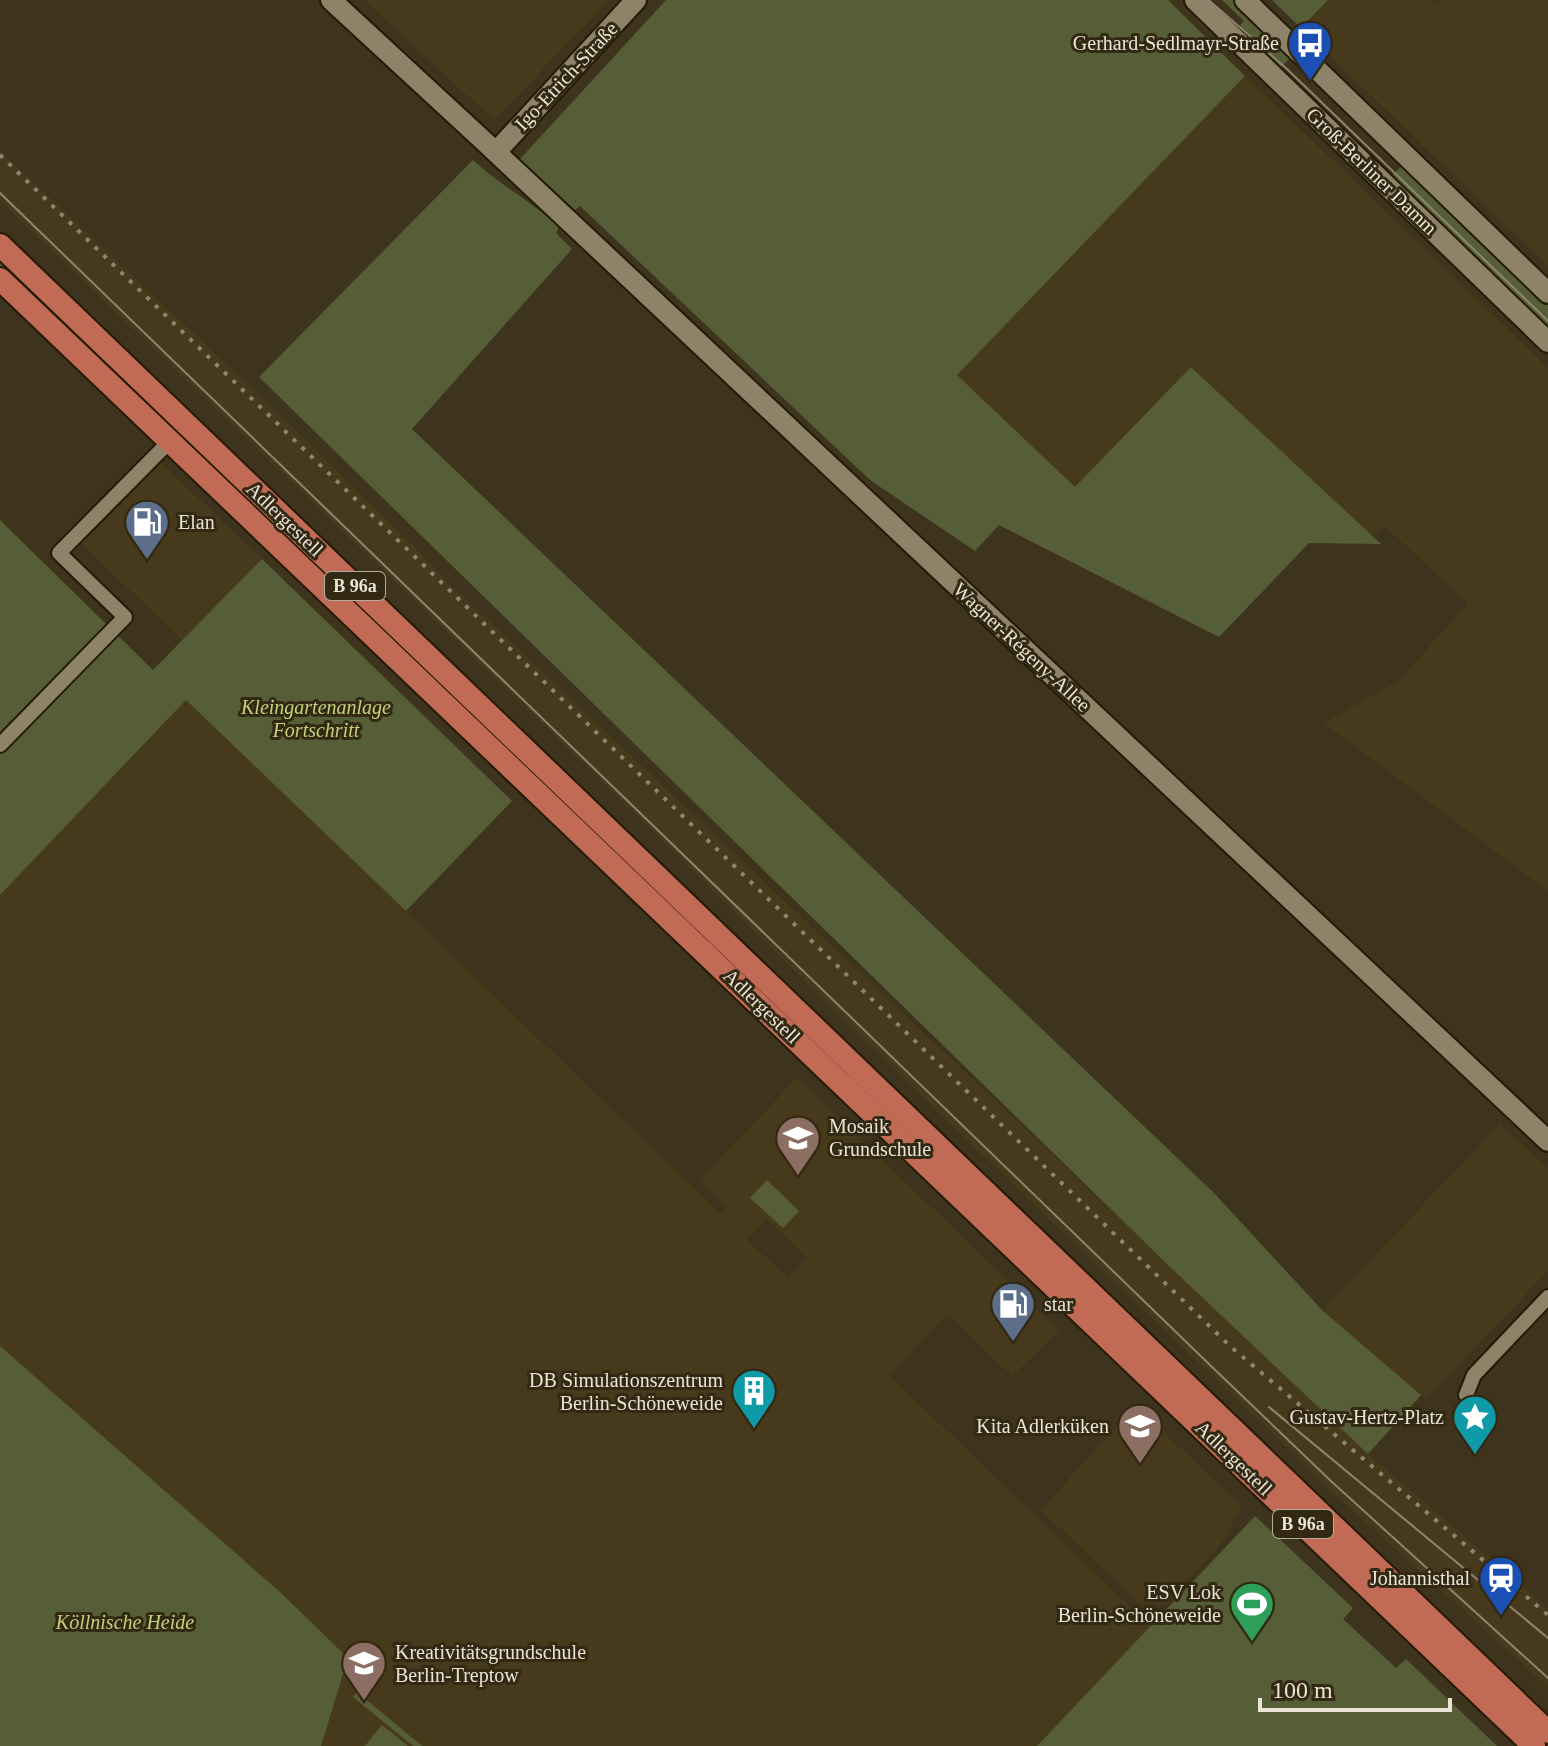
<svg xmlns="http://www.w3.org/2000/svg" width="1548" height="1746" font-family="Georgia,serif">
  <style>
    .built { fill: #473a1c; fill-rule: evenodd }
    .green { fill: #565e38 }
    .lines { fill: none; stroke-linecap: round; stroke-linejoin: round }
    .street-casing { stroke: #241b05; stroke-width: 18 }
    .secondary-casing { stroke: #241b05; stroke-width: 24 }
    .primary-casing { stroke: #241b05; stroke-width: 26 }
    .street { stroke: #8e8269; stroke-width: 14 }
    .secondary { stroke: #8e8269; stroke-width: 20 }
    .primary { stroke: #c16b56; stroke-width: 22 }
    .tram { stroke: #8d8572; stroke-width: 2 }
    .rail { stroke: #8d8572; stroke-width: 4; stroke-dasharray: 4 8; stroke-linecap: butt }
    .labels { text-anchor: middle; stroke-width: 6; stroke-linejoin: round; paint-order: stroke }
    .shield { fill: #332913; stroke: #b3ac9c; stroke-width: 2 }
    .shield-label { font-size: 18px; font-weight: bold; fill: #eae4d6 }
    .poi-label { font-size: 20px; fill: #eae4d6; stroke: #332913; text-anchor: end }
    .street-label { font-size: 20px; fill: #eae4d6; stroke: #332913 }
    .park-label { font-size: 20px; font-style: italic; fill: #c1d27b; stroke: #332913 }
  </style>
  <rect width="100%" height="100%" fill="#3e341d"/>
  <!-- built -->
  <g class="built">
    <polygon points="364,0 609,0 494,120"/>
    <polygon points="1328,0 1432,0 1437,5 1442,0 1548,0 1548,266 1301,28"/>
    <polygon points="1245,76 1548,368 1548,891 1324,723 1398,681 1468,604 1385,526 1373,537 1192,367 1075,488 957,375"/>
    <polygon points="0,151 250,386 412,544 448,582 1368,1454 1548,1608 1548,1687 1337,1496 941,1115 588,768 0,201"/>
    <polygon points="156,458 262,559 183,641 77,539"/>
    <path d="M186 700 720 1213 726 1207 699 1180 797 1078 1059 1330 1012 1376 948 1314 889 1375 1151 1627 1037 1746H320L280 1592 0 1346V895ZM767 1219 807 1258 788 1278 747 1240Z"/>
    <polygon points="1500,1124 1548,1168 1548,1271 1426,1399 1322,1311"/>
    <polygon points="1135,1406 1242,1506 1223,1541 1164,1605 1140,1604 1041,1510"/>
  </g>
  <!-- green -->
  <g class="green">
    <polygon points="666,0 1168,0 1245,76 957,375 1075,487 1191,367 1381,544 1309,543 1219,637 999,525 975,551 870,480 580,206 575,210 520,159"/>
    <polygon points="1222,0 1236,0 1293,55 1277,71 1235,31 1244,21"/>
    <polygon points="1272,0 1328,0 1301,28"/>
    <path d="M473 160C501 186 531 201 559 227L556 233 572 249 412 429 1213 1192 1322 1310 1421 1395 1368 1454 1169 1266 259 377Z"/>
    <polygon points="1404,163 1548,302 1548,333 1395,185 1399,181 1393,175"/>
    <polygon points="0,254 213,458 209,466 0,266"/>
    <polygon points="217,463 431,669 426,675 214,470"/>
    <polygon points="0,520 153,670 262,559 512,801 406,911 186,700 0,895"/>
    <polygon points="767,1180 799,1211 783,1228 750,1198"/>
    <polygon points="0,1346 280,1592 348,1658 321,1746 0,1746"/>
    <polygon points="1255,1516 1353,1608 1343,1619 1396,1668 1406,1659 1497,1746 1037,1746"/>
    <polygon points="357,1692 422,1746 413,1746 353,1697"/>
    <polygon points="382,1725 408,1746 365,1746"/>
  </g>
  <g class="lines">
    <!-- street casing -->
    <g class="street-casing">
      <g id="street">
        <polyline points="0,745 125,617 59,553 169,442"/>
        <polyline points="1466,1395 1474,1375 1548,1297"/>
      </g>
    </g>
    <!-- secondary casing -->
    <g class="secondary-casing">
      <g id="secondary">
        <polyline points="331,0 486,143 1548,1141"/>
        <polyline points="1195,0 1548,342"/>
        <polyline points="1245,0 1548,293"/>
        <polyline points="496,152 636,0"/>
      </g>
    </g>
    <!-- primary casing -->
    <g class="primary-casing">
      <g id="primary">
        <polyline points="0,245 1548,1732"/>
        <polyline points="0,279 1534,1746"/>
      </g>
    </g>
    <!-- street -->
    <use href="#street" class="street"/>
    <!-- secondary -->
    <use href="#secondary" class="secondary"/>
    <!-- primary -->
    <use href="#primary" class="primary"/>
    <!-- tram -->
    <g class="tram">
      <polyline points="1209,0 1287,69 1548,321"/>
      <polyline points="0,193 1210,1365 1332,1482 1548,1678"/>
      <polyline points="1269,1407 1548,1638"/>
    </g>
    <!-- rail -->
    <polyline class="rail" points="0,155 1231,1347 1548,1615"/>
  </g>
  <!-- icons -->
  <defs>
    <g id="bus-pin" transform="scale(2.3)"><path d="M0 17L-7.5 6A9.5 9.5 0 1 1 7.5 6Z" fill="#1a4fb4" stroke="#332913"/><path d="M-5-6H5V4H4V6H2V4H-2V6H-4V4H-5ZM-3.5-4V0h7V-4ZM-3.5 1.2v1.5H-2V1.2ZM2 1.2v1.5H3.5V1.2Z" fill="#fff"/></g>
    <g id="fuel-pin" transform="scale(2.3)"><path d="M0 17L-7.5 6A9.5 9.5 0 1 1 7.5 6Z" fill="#5c6f8a" stroke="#332913"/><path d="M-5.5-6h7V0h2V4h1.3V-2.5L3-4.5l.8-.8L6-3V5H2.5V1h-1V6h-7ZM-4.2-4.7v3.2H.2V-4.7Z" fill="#fff"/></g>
    <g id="school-pin" transform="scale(2.3)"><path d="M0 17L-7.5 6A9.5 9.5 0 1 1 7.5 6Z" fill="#8d6e63" stroke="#332913"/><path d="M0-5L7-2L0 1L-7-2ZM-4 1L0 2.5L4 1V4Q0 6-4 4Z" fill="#fff"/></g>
    <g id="building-pin" transform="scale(2.3)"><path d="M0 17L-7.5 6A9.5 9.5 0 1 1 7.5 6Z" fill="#0f9aa8" stroke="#332913"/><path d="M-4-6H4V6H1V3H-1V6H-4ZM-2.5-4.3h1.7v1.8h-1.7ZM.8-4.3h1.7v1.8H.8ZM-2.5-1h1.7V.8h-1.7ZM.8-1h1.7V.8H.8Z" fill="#fff"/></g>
    <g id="sight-pin" transform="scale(2.3)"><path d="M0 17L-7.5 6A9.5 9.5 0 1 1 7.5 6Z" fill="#0f9aa8" stroke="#332913"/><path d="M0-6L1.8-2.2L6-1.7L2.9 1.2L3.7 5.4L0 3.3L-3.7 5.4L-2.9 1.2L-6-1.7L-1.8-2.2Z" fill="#fff"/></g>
    <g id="station-pin" transform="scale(2.3)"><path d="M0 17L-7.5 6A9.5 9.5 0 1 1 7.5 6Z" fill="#1a4fb4" stroke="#332913"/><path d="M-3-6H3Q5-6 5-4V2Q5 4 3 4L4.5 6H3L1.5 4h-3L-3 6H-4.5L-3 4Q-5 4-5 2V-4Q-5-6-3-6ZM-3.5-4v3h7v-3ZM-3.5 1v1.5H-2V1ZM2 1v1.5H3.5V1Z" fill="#fff"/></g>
    <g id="stadium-pin" transform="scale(2.3)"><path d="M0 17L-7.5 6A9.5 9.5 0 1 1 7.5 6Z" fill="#2e9e5b" stroke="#332913"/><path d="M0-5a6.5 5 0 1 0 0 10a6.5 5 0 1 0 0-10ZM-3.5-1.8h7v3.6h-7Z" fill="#fff"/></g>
  </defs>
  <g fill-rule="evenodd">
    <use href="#bus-pin" x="1310" y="43"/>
    <use href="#fuel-pin" x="147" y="522"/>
    <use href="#school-pin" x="798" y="1138"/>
    <use href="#fuel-pin" x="1013" y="1304"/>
    <use href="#building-pin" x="754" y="1391"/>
    <use href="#sight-pin" x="1475" y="1417"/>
    <use href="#school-pin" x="1140" y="1426"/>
    <use href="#station-pin" x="1501" y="1578"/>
    <use href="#stadium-pin" x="1252" y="1604"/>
    <use href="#school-pin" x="364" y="1663"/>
  </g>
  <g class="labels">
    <!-- shield labels -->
    <g class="shield">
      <rect x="325" y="572" width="60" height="28" rx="6"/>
      <rect x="1273" y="1510" width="60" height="28" rx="6"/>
    </g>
    <g class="shield-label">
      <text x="355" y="592">B 96a</text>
      <text x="1303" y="1530">B 96a</text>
    </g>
    <!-- poi labels -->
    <g class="poi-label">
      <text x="1279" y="50">Gerhard-Sedlmayr-Straße</text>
      <text x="178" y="529" text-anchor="start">Elan</text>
      <text x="829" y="1133" text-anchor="start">Mosaik<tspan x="829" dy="23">Grundschule</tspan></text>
      <text x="1044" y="1311" text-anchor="start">star</text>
      <text x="723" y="1387">DB Simulationszentrum<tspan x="723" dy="23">Berlin-Schöneweide</tspan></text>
      <text x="1444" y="1424">Gustav-Hertz-Platz</text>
      <text x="1109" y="1433">Kita Adlerküken</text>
      <text x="1470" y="1585">Johannisthal</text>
      <text x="1221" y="1599">ESV Lok<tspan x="1221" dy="23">Berlin-Schöneweide</tspan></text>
      <text x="395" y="1659" text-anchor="start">Kreativitätsgrundschule<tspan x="395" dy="23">Berlin-Treptow</tspan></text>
    </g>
    <!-- street labels -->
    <g class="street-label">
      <text transform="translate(566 76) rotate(-47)" y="7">Igo-Etrich-Straße</text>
      <text transform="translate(1372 171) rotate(44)" y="7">Groß-Berliner Damm</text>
      <text transform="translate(285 519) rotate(44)" y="7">Adlergestell</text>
      <text transform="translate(1022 647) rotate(43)" y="7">Wagner-Régeny-Allee</text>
      <text transform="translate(762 1006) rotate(44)" y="7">Adlergestell</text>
      <text transform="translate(1234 1458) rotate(44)" y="7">Adlergestell</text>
    </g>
    <!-- park labels -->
    <g class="park-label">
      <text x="316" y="714">Kleingartenanlage<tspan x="316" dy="23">Fortschritt</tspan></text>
      <text x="125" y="1629">Köllnische Heide</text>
    </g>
  </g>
  <!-- scale -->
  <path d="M1260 1698v12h190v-12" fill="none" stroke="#eae4d6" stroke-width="4"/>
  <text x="1272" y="1698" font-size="24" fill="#eae4d6" stroke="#332913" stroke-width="6" paint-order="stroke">100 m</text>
</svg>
